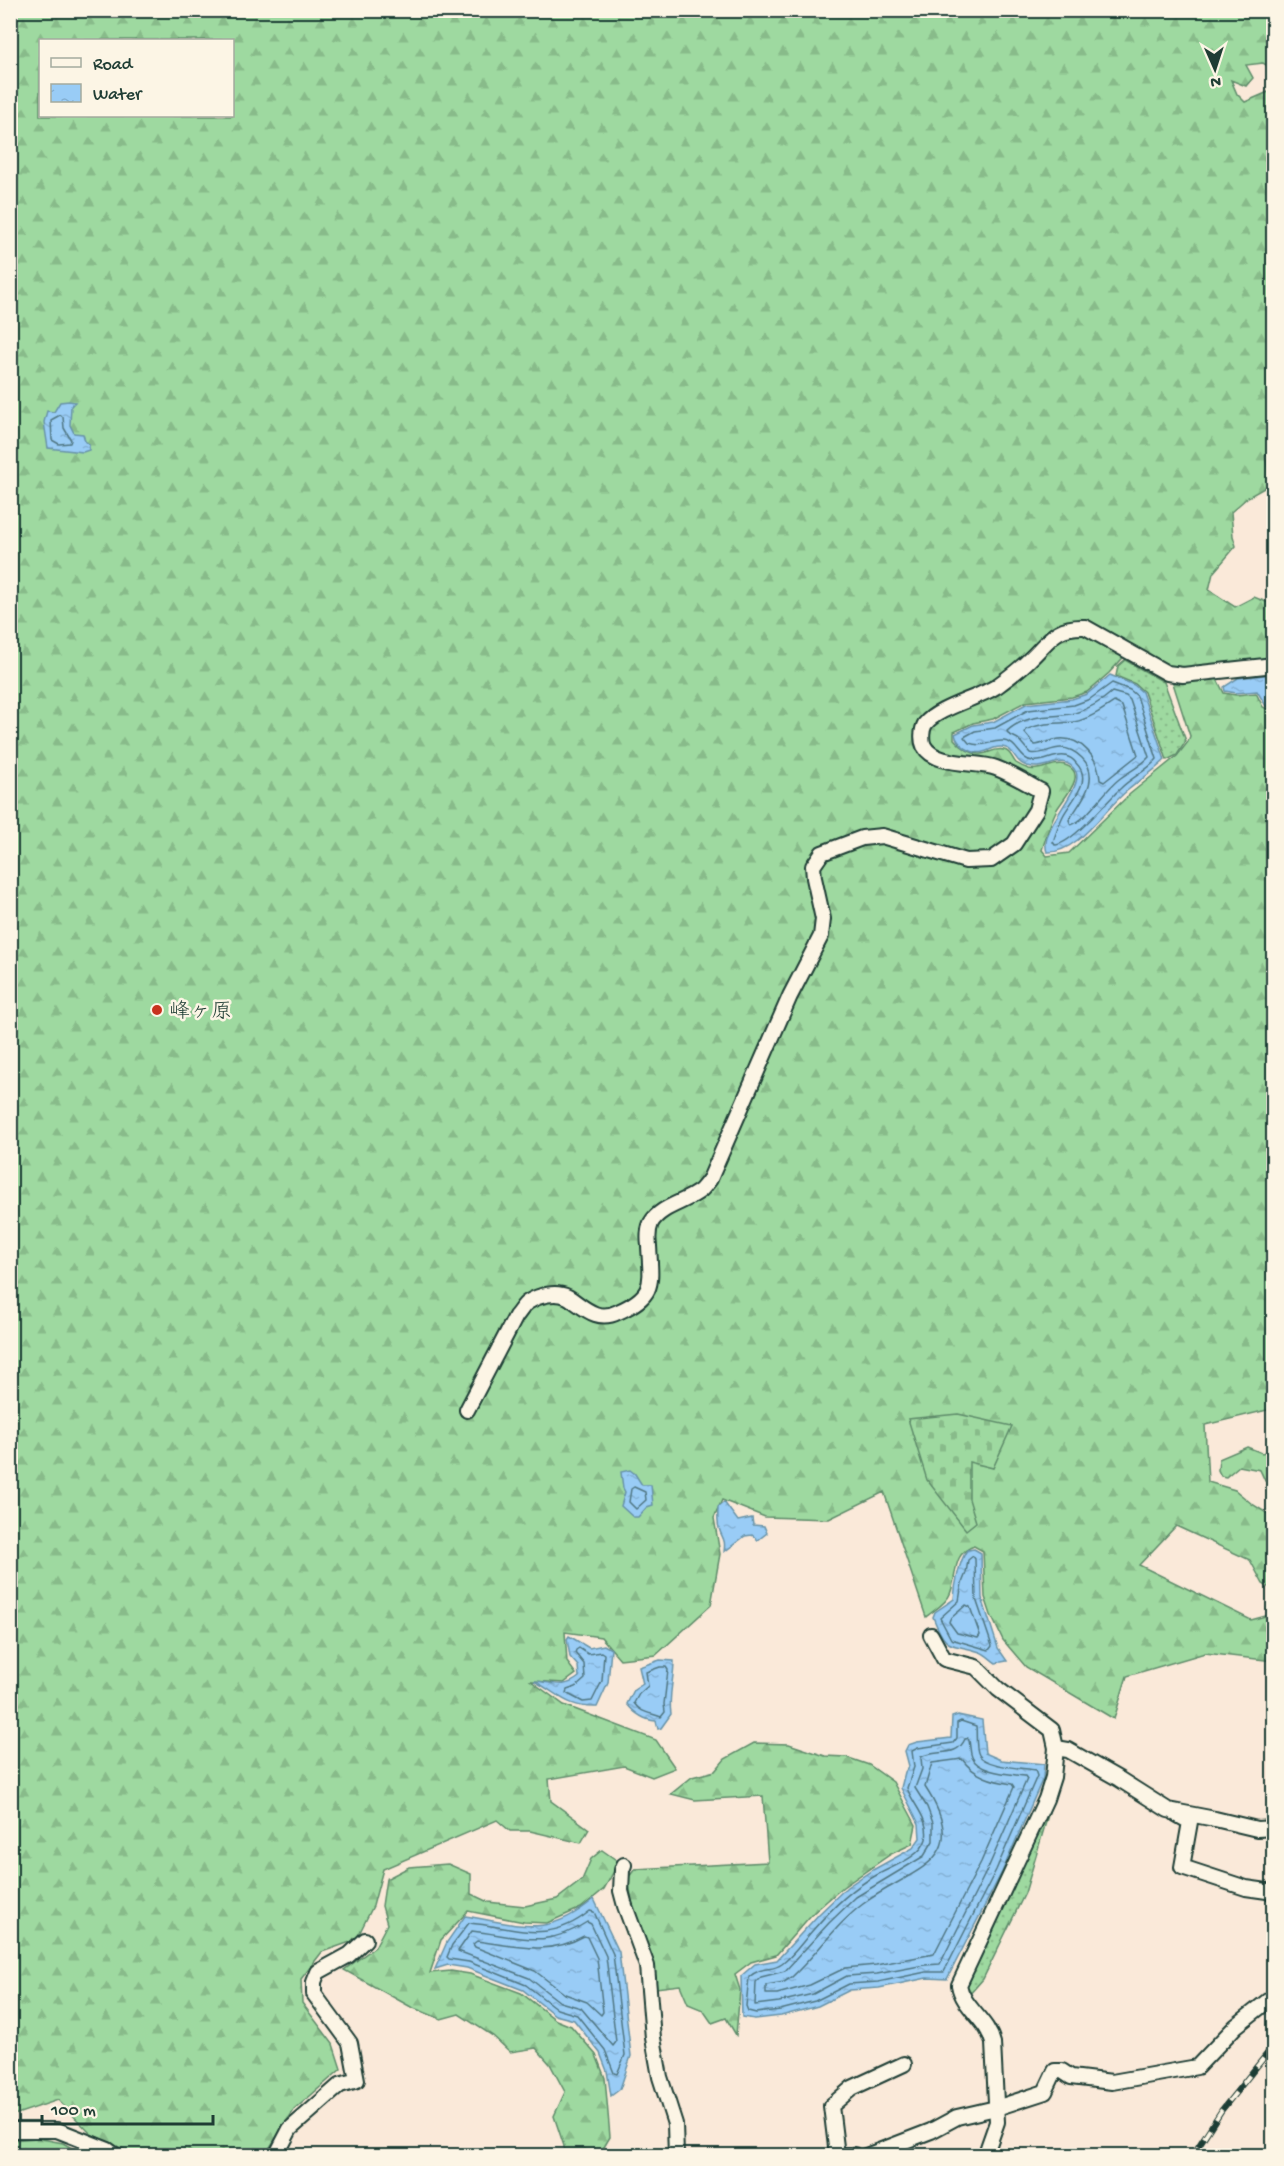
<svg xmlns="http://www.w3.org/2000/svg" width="1284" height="2166" font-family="'Gochi Hand','Klee One',sans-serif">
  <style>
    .grass { fill: url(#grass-dots); stroke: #5e8b6a; stroke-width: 1.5 }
    .forest { fill: url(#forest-firs); stroke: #5e8b6a; stroke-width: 1.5; fill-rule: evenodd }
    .cemetery { fill: url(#cemetery-stones); stroke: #5e8b6a; stroke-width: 1.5 }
    .water { fill: url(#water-ripples); stroke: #6893a8; stroke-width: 1.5 }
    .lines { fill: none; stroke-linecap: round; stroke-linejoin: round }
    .shore { stroke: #507682; stroke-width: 1.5 }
    .minor-casing { stroke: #1f3d34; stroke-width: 18 }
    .minor { stroke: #fcf5e5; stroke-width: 14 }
    .rail-casing { stroke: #1f3d34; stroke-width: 6 }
    .rail { stroke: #fcf5e5; stroke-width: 4; stroke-dasharray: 11; stroke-linecap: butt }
    .poi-dot { fill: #c8321e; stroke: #fcf5e5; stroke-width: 2 }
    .labels { text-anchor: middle; stroke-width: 5; stroke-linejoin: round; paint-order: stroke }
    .poi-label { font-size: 21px; fill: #1f3d34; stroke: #fcf5e5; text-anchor: start }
  </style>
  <defs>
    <pattern id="grass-dots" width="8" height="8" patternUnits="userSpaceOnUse" patternTransform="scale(1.5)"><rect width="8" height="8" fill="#9ed9a0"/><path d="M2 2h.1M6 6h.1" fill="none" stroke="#88bb8a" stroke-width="1.8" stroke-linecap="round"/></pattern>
    <pattern id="forest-firs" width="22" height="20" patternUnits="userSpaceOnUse" patternTransform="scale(1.5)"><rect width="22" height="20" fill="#9ed9a0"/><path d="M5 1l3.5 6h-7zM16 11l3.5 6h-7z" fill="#88bb8a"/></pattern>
    <pattern id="cemetery-stones" width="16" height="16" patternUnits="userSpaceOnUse" patternTransform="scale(1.5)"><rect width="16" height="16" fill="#9ed9a0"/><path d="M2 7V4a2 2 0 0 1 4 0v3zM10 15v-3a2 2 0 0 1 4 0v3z" fill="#88bb8a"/></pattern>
    <pattern id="water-ripples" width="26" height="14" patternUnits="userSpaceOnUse" patternTransform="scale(1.5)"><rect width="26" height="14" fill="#99ccf6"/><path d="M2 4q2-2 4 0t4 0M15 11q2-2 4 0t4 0" fill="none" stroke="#83b0d4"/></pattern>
  </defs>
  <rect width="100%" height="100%" fill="#fae9d9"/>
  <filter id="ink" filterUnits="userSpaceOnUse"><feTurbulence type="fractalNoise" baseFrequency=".0167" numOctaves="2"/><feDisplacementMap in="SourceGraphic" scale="12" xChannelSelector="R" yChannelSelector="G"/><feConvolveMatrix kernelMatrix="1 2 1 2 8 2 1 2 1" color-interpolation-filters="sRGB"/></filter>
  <g filter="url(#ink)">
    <!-- grass -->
    <g class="grass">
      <polygon points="1125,660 1164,682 1186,741 1177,755 1167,760 1144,692 1135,684 1116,676 1118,666"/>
      <polygon points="1059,1778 1025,1893 983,1979 968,1996 966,1995 967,1977"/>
    </g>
    <!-- forest -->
    <g class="forest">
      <path d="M10 11H1273V69L1263 63 1246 65 1253 78 1246 86 1231 80 1237 94 1245 102 1273 90 1274 454 1265 455 1271 484 1248 497 1231 512 1233 536 1236 546 1213 573 1209 590 1235 607 1254 597 1269 603H1273V659L1172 669 1132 648 1109 673 1087 692 1072 697 1025 702 993 719 973 723 954 732V739C962 748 973 757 986 753 992 751 998 748 1004 750 1011 751 1012 759 1016 763 1019 765 1026 768 1029 769 1041 772 1054 761 1065 765 1090 773 1062 799 1056 811 1050 823 1046 837 1042 850L1047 856 1069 853 1130 794 1177 756 1188 742 1190 736 1172 680 1217 679 1224 693 1236 695 1256 693 1263 707 1273 712V1412L1267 1410 1205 1425 1208 1482 1235 1490 1252 1504 1273 1517V1590L1263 1584 1250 1560 1176 1526 1139 1565 1251 1620 1273 1614V1661L1205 1653 1127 1676 1114 1719 1026 1667 1003 1640 991 1615 985 1597 983 1551 974 1546C951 1554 958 1575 950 1594 947 1603 933 1611 926 1617L884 1492 829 1519 765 1517 722 1500 714 1518 720 1554 711 1605 656 1655 620 1659 601 1637 565 1632 567 1662 576 1674 564 1683 531 1681 564 1705 656 1740 675 1768 652 1777 624 1766 549 1779 551 1801 589 1829 581 1843 530 1831H510L497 1820 383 1869 373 1906 356 1940 322 1952 301 1979 302 2003 333 2044 341 2069 294 2110 265 2155H136L91 2134 58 2100 11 2116ZM40 40H232V116H40Z"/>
      <polygon points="1247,1447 1262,1453 1273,1449 1273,1485 1265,1481 1260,1470 1239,1466 1226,1477 1221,1476 1218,1470 1219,1459"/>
      <polygon points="754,1743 789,1744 825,1756 846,1757 869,1765 893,1782 916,1825 912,1844 891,1854 843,1887 812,1914 776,1955 751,1962 735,1974 740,1990 736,2035 726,2018 712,2023 703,2010 688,2004 680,1985 656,1988 636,1924 628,1878 635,1869 768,1862 763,1796 695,1800 671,1794 692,1777 715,1771 725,1759"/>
      <polygon points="602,1850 619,1862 604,1889 581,1908 547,1923 524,1922 468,1911 441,1940 430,1973 451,1971 470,1974 521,1993 556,2020 571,2026 596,2055 605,2078 610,2137 600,2154 595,2155 563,2155 564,2146 554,2116 565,2092 550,2064 536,2048 510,2052 493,2036 459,2014 441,2019 411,2007 344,1970 375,1947 387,1924 382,1906 386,1879 409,1867 448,1864 471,1874 471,1894 488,1902 525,1906 557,1899 582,1880 591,1859"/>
      <polygon points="37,2138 63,2143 82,2154 91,2155 11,2155 11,2140"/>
    </g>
    <!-- cemetery -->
    <polygon class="cemetery" points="958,1414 1012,1426 993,1468 969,1462 969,1499 976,1522 966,1530 927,1480 908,1419"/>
    <!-- water -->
    <g class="water">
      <polygon points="69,401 75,402 71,406 70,425 74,433 83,434 85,441 89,444 89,450 83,452 48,448 44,422 47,411 54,412 60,402"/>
      <polygon points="1273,674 1273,710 1266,706 1257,691 1236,693 1225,691 1224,687 1238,678"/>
      <path d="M1110 675 1134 685 1142 692 1165 760C1153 772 1141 779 1128 790 1106 807 1078 854 1047 852 1038 829 1084 789 1076 772 1066 753 1049 768 1035 767 1014 767 1016 750 1006 748 997 745 991 750 983 752 972 755 957 745 955 734L973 725 993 722 1026 704 1072 699 1087 694Z"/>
      <polygon points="630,1470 635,1474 642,1485 651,1485 653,1505 647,1507 638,1517 633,1517 621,1506 625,1492 623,1488 621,1472"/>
      <path d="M724 1502 738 1521 752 1518 753 1525 764 1526 767 1533 758 1540 752 1535 745 1536 724 1552C726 1538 722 1539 719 1528 717 1521 718 1513 718 1507Z"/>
      <path d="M974 1549 981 1553 982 1598 998 1648 1007 1661 996 1663C991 1660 986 1654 980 1652 950 1642 947 1653 933 1617L935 1612 954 1599C955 1584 959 1562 967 1550Z"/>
      <path d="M569 1636 589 1648 604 1645 611 1649 608 1683 597 1707C567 1708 559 1694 534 1681 553 1682 563 1690 579 1677L578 1666 570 1657 567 1639Z"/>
      <path d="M660 1660 674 1661C674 1679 668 1697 671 1714L661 1728 658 1729 656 1721C644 1720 635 1714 627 1704L634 1690 643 1684 639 1667Z"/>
      <polygon points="958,1715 982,1720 985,1753 1001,1760 1044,1764 1043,1778 1002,1872 947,1979 927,1978 879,1988 850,1990 818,2006 781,2016 755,2019 742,2017 741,1976 755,1964 777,1960 819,1914 847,1887 871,1871 913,1848 920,1838 919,1824 901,1788 905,1772 909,1766 905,1751 908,1745 917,1742 951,1738 952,1717"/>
      <path d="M594 1899 619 1952 631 2056 620 2089 611 2096 607 2071 600 2053 574 2020 555 2015 523 1990 467 1968 448 1965 435 1969 447 1942 465 1916C522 1925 547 1939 594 1899Z"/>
    </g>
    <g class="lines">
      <!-- shore -->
      <g class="shore">
        <polygon points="60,415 63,417 64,428 71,440 70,443 59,444 52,440 51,420"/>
        <path d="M1112 683 1130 690 1137 696 1157 759C1147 771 1132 777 1121 788 1107 801 1072 844 1055 845L1053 842C1056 833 1059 824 1063 816 1071 800 1094 781 1076 763 1073 759 1070 757 1065 756 1054 754 1044 763 1033 761 1019 760 1018 742 1004 741 989 740 985 748 969 743L964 737 975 731 995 728 1028 710 1074 705 1090 699Z"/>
        <path d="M1112 692 1126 696 1130 700 1149 757C1140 767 1128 772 1118 780 1103 792 1088 819 1071 825L1069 820C1081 801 1102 778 1082 758 1076 752 1069 748 1061 748 1050 748 1041 756 1030 753L1018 739 1008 734 1007 731C1029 712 1049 719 1075 713 1088 709 1102 701 1112 692Z"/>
        <path d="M1114 702 1122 706 1138 755 1104 782 1100 780C1099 759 1082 737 1059 739 1050 740 1043 744 1035 745L1025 733 1026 730C1040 722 1059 724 1074 722 1089 719 1102 710 1114 702Z"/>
        <polygon points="634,1487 645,1492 646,1500 636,1509 629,1502 631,1489"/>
        <polygon points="973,1556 975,1559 976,1599 992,1646 989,1650 951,1639 940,1618 959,1601 962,1583 966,1573 968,1560"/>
        <polygon points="966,1605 970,1607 980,1635 978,1638 957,1633 949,1622 950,1619"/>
        <polygon points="579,1648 588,1654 601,1652 604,1654 602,1681 592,1701 583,1702 566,1693 567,1690 576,1687 585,1679 584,1664 575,1653 576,1650"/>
        <path d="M660 1667H666L668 1670 664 1704 665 1712 661 1717C651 1713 640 1713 634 1703L639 1694 648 1686 646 1672Z"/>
        <path d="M961 1721 976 1726C977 1734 975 1748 979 1755 986 1767 1023 1768 1035 1770L1037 1776 996 1870 944 1972H926L878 1982 849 1984 815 2001 780 2010 756 2013 748 2011 746 2006 749 1977C763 1965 771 1972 782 1964 794 1955 803 1941 813 1930 831 1909 851 1889 875 1876 890 1867 921 1858 926 1839 930 1819 913 1805 907 1788L914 1767 912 1751 918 1748 953 1743 957 1738V1723Z"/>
        <path d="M968 1738C971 1744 969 1750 972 1757 978 1773 1011 1774 1025 1776L1027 1779 989 1866 940 1964 925 1965 877 1974 847 1976 813 1994 779 2002 755 2005 756 1982 761 1977 785 1971 829 1923 856 1897 924 1856 933 1841V1823L927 1807 915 1788 922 1769 921 1757C937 1749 957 1758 965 1739Z"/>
        <path d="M962 1759C974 1776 992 1781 1012 1784L1014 1787 981 1862 934 1954 876 1965 845 1968 810 1985 777 1994H766V1985L784 1982 792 1977C817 1954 836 1924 863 1904 910 1868 976 1864 925 1787L932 1763Z"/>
        <path d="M590 1911 594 1912 613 1954 625 2055 617 2074 614 2073 605 2050 577 2015 557 2009 526 1985 469 1962 449 1959 447 1957 452 1945 469 1923C516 1927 547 1946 590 1911Z"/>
        <path d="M587 1922 591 1924 606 1956 616 2042 613 2046 581 2008 560 2002 529 1978 458 1951 472 1931C518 1936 545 1950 587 1922Z"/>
        <path d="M584 1936 587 1937 597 1958 603 2012 601 2015 587 2002 565 1994 535 1971 475 1947 473 1944 477 1941C514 1946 549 1956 584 1936Z"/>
      </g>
      <!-- minor casing -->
      <g class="minor-casing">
        <g id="minor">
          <path d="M467 1410 516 1316C520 1312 523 1305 528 1302 539 1295 556 1291 568 1297 583 1306 596 1323 618 1312 656 1295 651 1284 649 1246 648 1238 648 1230 651 1223 660 1206 687 1202 701 1190 704 1187 707 1183 710 1179L790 996 821 936 823 919 814 878 813 866 822 853 862 838 882 836 966 861 991 860 1014 844 1036 810 1041 791C1026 783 1012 774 996 768 978 761 935 767 924 746 921 740 922 729 925 724 937 708 979 698 997 686 1008 678 1020 669 1029 660 1050 641 1053 626 1085 627L1167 673 1183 675 1274 665"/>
          <polyline points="931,1635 944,1659 976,1667 998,1689 1052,1730 1056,1748"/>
          <polyline points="1176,1814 1190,1822 1182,1867 1246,1888 1274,1892"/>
          <polyline points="624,1865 622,1870 621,1891 625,1906 647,1966 653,2038 660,2077 675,2124 676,2156"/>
          <polyline points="10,2130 57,2130 108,2150 116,2156"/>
          <polyline points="854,2155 837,2155 831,2106 852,2088 904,2064"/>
          <polyline points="276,2156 290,2129 340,2085 357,2080 350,2043 314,1994 314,1982 318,1972 349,1955 365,1940"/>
          <polyline points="866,2156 931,2131 957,2117 996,2108 1045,2092 1055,2071 1062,2071 1071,2077 1112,2082 1197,2067 1236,2026 1274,1996"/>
          <path d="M985 2156 997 2122 993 2043C988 2020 963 2008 959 1985L1046 1799 1053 1777 1056 1748 1068 1750 1119 1779 1168 1810 1215 1819 1257 1829 1274 1828"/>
        </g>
      </g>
      <!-- minor -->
      <use href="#minor" class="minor"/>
      <!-- rail casing -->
      <g class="rail-casing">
        <polyline id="rail" points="1192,2156 1221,2111 1274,2045"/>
      </g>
      <!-- rail -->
      <use href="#rail" class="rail"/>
    </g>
  </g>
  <!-- markers -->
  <circle class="poi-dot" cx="157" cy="1010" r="6"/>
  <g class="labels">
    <!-- poi labels -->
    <g class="poi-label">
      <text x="169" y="1017">峰ヶ原</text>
    </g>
  </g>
  <!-- margin -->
  <rect width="1284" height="2166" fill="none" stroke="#fcf5e5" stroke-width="36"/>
  <rect x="18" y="18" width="1248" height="2130" fill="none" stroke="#1f3d34" stroke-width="2" filter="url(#ink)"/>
  <!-- legend -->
  <rect x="39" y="39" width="195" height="78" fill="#fcf5e5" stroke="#a4ab9e" stroke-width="1.5"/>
  <rect x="51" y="58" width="30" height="9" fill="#fcf5e5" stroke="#a4ab9e" stroke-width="1.5"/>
  <text x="93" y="69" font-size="18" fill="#1f3d34">Road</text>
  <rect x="51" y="84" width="30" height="18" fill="url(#water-ripples)" stroke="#a4ab9e" stroke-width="1.5"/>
  <text x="93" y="99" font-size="18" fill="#1f3d34">Water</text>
  <!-- north arrow -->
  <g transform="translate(1215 69) rotate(177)" stroke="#fcf5e5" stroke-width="4.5" paint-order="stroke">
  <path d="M0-4.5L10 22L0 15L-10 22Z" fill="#1f3d34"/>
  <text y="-9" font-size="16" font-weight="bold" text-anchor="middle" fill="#1f3d34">N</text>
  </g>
  <!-- scale -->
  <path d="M42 2115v9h171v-9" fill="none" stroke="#1f3d34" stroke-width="3"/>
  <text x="51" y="2115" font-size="18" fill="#1f3d34" stroke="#fcf5e5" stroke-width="4.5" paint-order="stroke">100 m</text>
</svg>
